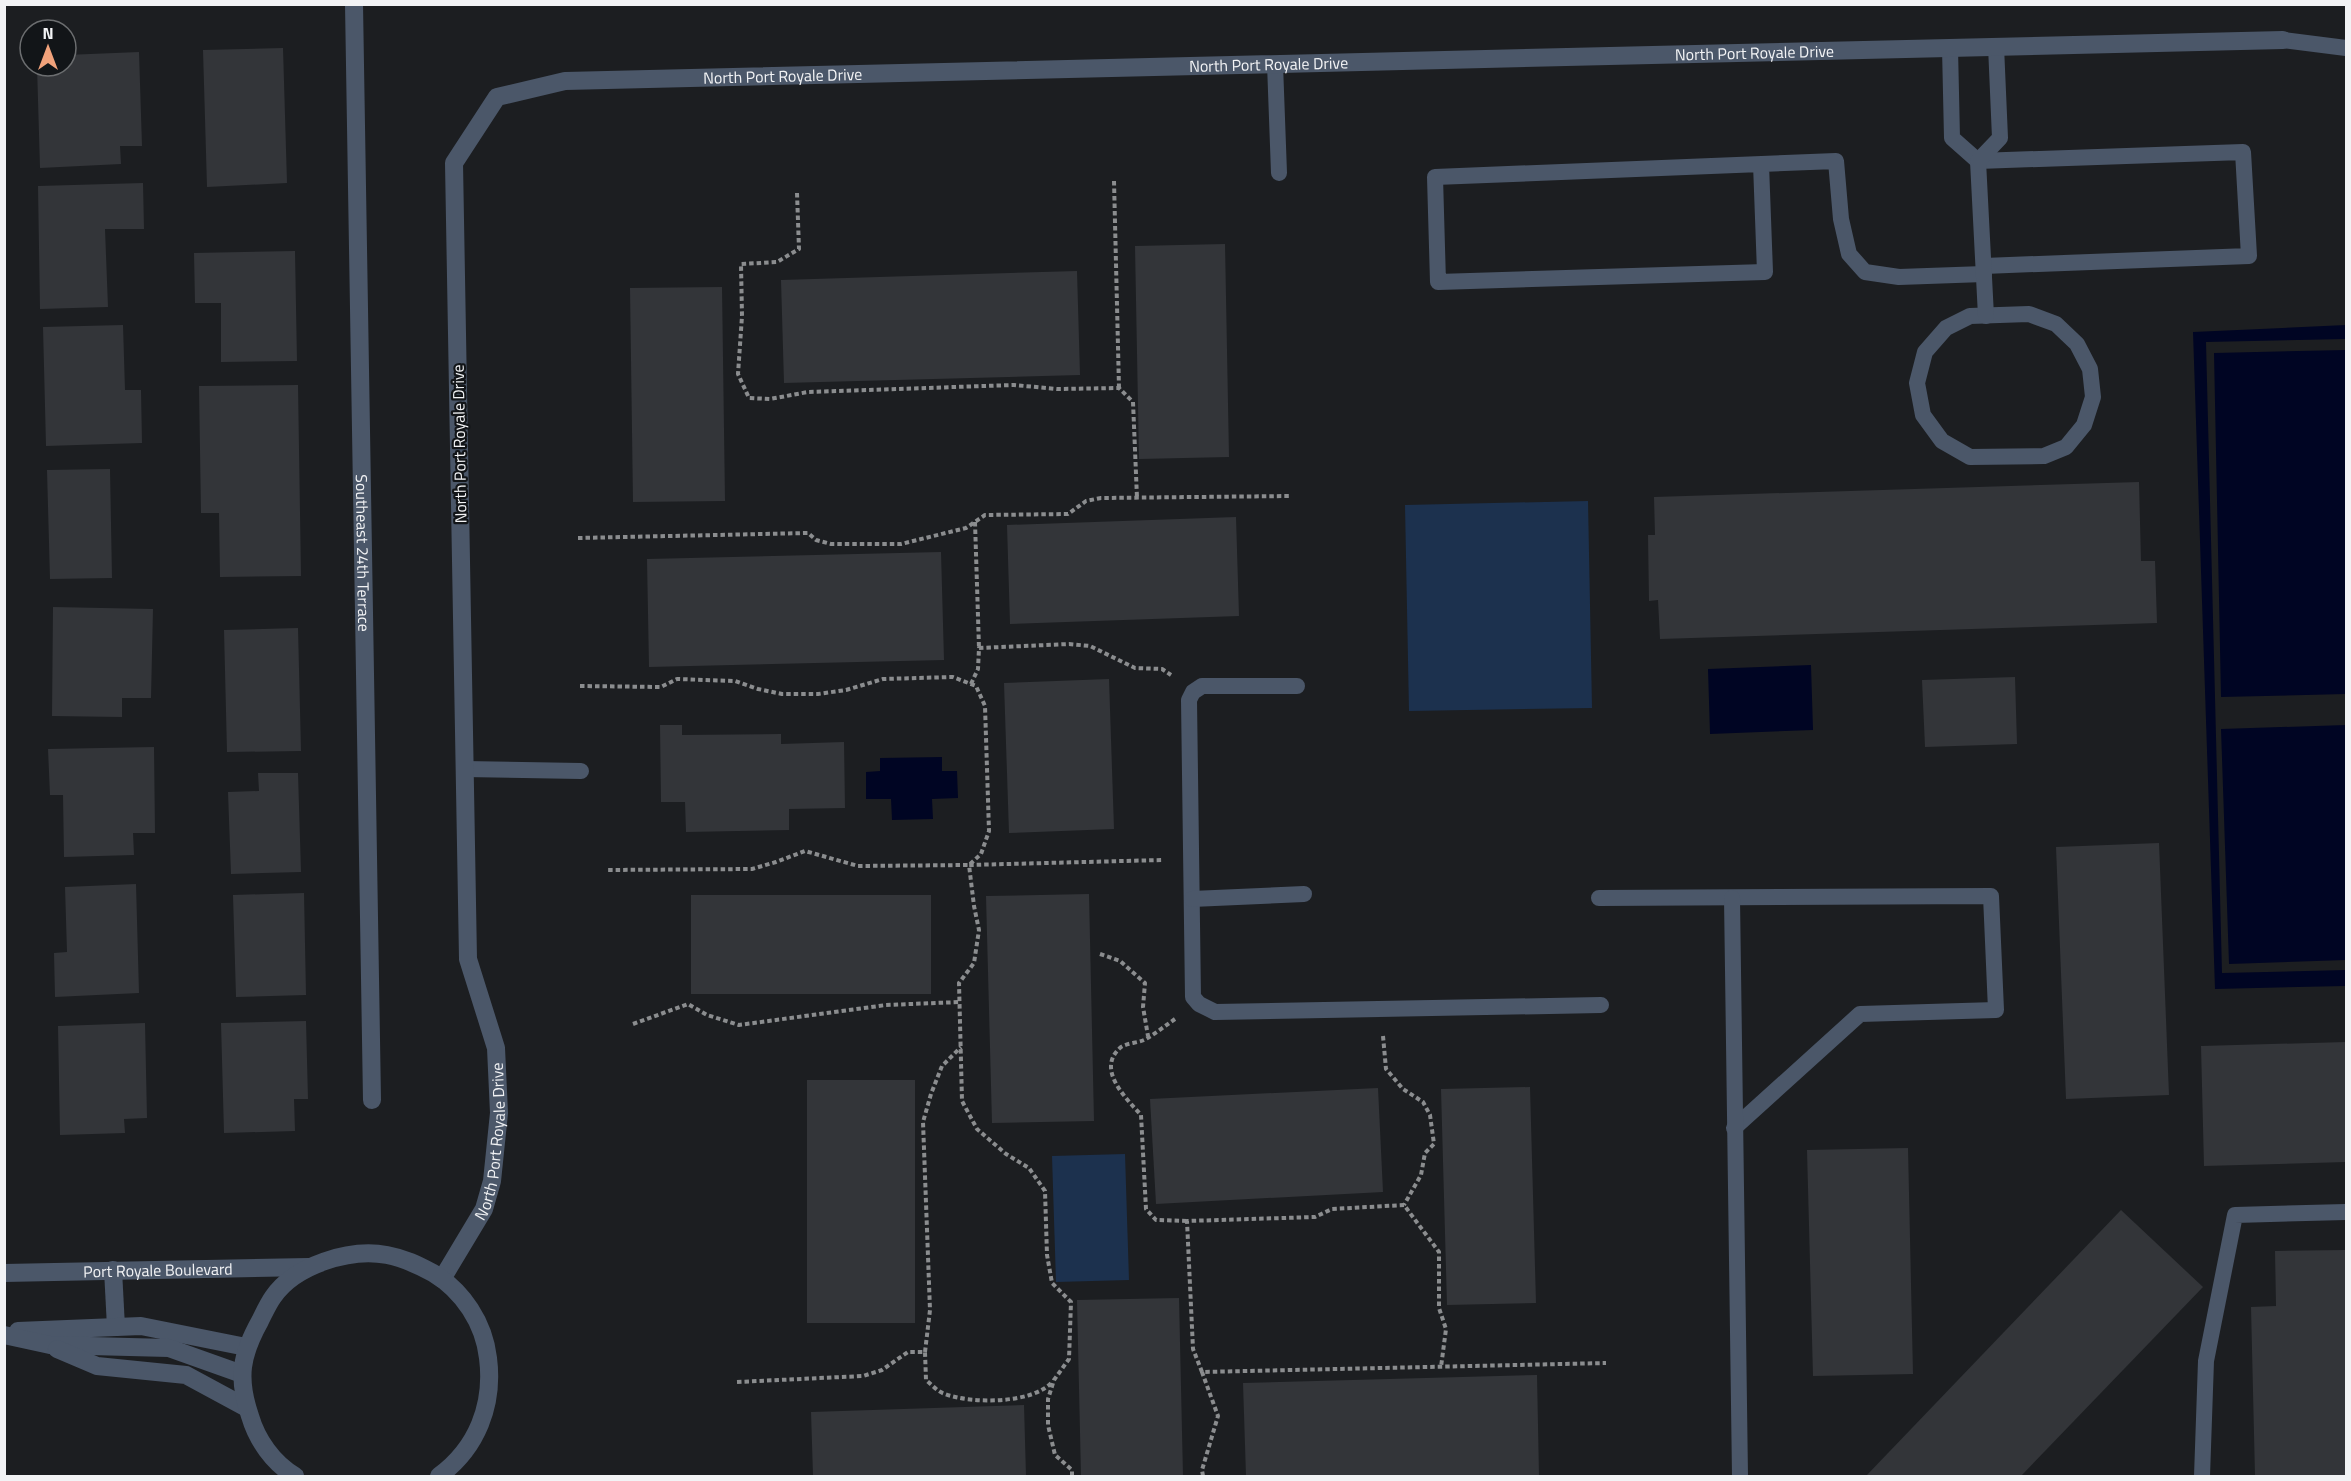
<svg xmlns="http://www.w3.org/2000/svg" width="2351" height="1481" font-family="'Titillium Web',sans-serif">
  <style>
    .green { fill: #1c314e }
    .water { fill: #000523 }
    .pier { fill: #1c1e21 }
    .building { fill: #333539 }
    .lines { fill: none; stroke-linecap: round; stroke-linejoin: round }
    .path { stroke: #8b8d8f; stroke-width: 4; stroke-dasharray: 4.5 3; stroke-linecap: butt }
    .lane { stroke: #4b5769; stroke-width: 16 }
    .street { stroke: #4b5769; stroke-width: 18 }
    .labels { text-anchor: middle; stroke-width: 4.5; stroke-linejoin: round; paint-order: stroke }
    .street-label { font-size: 16px; fill: #f2f3f5; stroke: #121518 }
  </style>
  <rect width="100%" height="100%" fill="#1c1e21"/>
  <!-- green -->
  <g class="green">
    <polygon points="1588,501 1592,708 1409,711 1405,505"/>
    <polygon points="1125,1154 1129,1280 1056,1282 1052,1156"/>
  </g>
  <!-- water -->
  <g class="water">
    <polygon points="2346,325 2346,986 2215,989 2193,332"/>
    <polygon points="1811,665 1813,730 1710,734 1708,669"/>
    <polygon points="942,757 942,771 957,771 958,798 932,799 933,819 892,820 891,799 866,799 866,772 880,771 880,758"/>
  </g>
  <!-- pier -->
  <polygon class="pier" points="2346,339 2346,350 2214,353 2221,697 2346,694 2346,725 2221,729 2229,964 2346,960 2346,970 2222,973 2206,342"/>
  <!-- building -->
  <g class="building">
    <polygon points="283,48 287,183 207,187 203,50"/>
    <polygon points="139,52 142,146 120,146 121,164 40,168 37,66 66,66 66,55"/>
    <polygon points="143,183 144,229 105,229 108,307 40,309 38,186"/>
    <polygon points="1225,244 1229,457 1139,459 1135,246"/>
    <polygon points="295,251 297,361 221,362 221,303 195,303 194,253"/>
    <polygon points="1077,271 1080,375 784,383 781,280"/>
    <polygon points="722,287 725,501 633,502 630,288"/>
    <polygon points="123,325 125,390 141,390 142,443 46,446 43,327"/>
    <polygon points="298,385 301,576 220,577 219,513 201,513 199,386"/>
    <polygon points="110,469 112,578 50,579 47,470"/>
    <polygon points="2139,482 2141,561 2155,561 2157,623 1660,639 1658,600 1649,601 1648,535 1655,535 1654,497"/>
    <polygon points="1236,517 1239,616 1010,624 1007,525"/>
    <polygon points="941,552 944,660 649,667 647,559"/>
    <polygon points="53,607 153,609 151,698 122,698 122,717 52,716"/>
    <polygon points="298,628 301,751 227,752 224,630"/>
    <polygon points="2015,677 2017,744 1925,747 1922,680"/>
    <polygon points="1109,679 1114,829 1009,833 1004,683"/>
    <polygon points="660,725 682,725 682,735 781,734 781,744 844,742 845,808 789,809 789,830 686,832 685,802 661,802"/>
    <polygon points="154,747 155,833 133,833 134,855 64,857 63,795 50,795 48,749"/>
    <polygon points="258,773 298,773 301,872 231,874 228,792 259,791"/>
    <polygon points="2159,843 2169,1095 2066,1099 2056,847"/>
    <polygon points="136,884 139,993 55,997 54,953 67,952 65,887"/>
    <polygon points="304,893 306,995 236,997 233,895"/>
    <polygon points="1089,894 1094,1121 992,1123 986,896"/>
    <rect x="691" y="895" width="240" height="99"/>
    <polygon points="306,1021 308,1099 294,1099 295,1131 224,1133 221,1023"/>
    <polygon points="145,1023 147,1118 124,1119 125,1133 60,1135 58,1026"/>
    <polygon points="2346,1042 2346,1162 2204,1166 2201,1046"/>
    <rect x="807" y="1080" width="108" height="243"/>
    <polygon points="1530,1087 1536,1303 1447,1305 1441,1089"/>
    <polygon points="1378,1088 1383,1192 1156,1204 1150,1099"/>
    <polygon points="1908,1148 1913,1374 1813,1376 1807,1150"/>
    <polygon points="2121,1210 2203,1287 2021,1476 1866,1476"/>
    <polygon points="2346,1250 2346,1476 2255,1476 2251,1307 2276,1306 2275,1251"/>
    <polygon points="1179,1298 1183,1476 1081,1476 1077,1300"/>
    <polygon points="1537,1375 1539,1476 1246,1476 1243,1383"/>
    <polygon points="1024,1405 1026,1476 813,1476 811,1412"/>
  </g>
  <g class="lines">
    <!-- path -->
    <g class="path">
      <polyline points="1114,181 1119,388"/>
      <polyline points="797,193 799,249 777,262 741,264 742,316 738,374 749,398 770,399 808,392 1014,385 1057,389 1119,388 1133,402 1137,498"/>
      <polyline points="975,522 979,648"/>
      <polyline points="578,538 808,533 816,540 831,544 901,544 966,528 985,515 1068,514 1086,501 1101,498 1290,496"/>
      <polyline points="971,684 978,669 979,648 1069,644 1090,646 1135,668 1162,669 1171,675"/>
      <polyline points="580,686 661,687 677,679 735,681 758,689 782,694 818,694 846,690 883,679 953,677 976,686 985,706 989,831 981,854 969,865 858,866 805,851 776,862 752,869 608,870"/>
      <polyline points="1100,954 1120,961 1145,983 1143,1007 1148,1036"/>
      <path d="M1175 1019C1165 1026 1155 1034 1144 1040 1137 1043 1127 1043 1121 1047 1095 1069 1126 1098 1141 1115L1146 1209 1156 1220 1187 1221"/>
      <polyline points="633,1024 688,1004 707,1015 739,1025 886,1005 960,1002"/>
      <polyline points="1383,1036 1386,1069 1403,1089 1423,1102 1430,1115 1434,1144 1425,1153 1421,1175 1404,1205"/>
      <polyline points="925,1352 930,1310 923,1122 931,1094 942,1066 961,1047"/>
      <polyline points="1202,1372 1193,1349 1187,1221 1315,1217 1332,1209 1404,1205 1439,1252 1439,1308 1446,1329 1441,1367"/>
      <path d="M737 1382 863 1376 882 1370 908 1352H925L926 1380C932 1385 938 1392 945 1394 971 1404 1033 1404 1052 1382"/>
      <polyline points="1072,1476 1072,1470 1055,1455 1048,1425 1048,1399 1054,1380 1069,1359 1071,1302 1052,1283 1047,1255 1045,1191 1029,1168 1006,1154 977,1129 962,1101 959,983 974,963 979,930 974,906 969,865 1162,860"/>
      <polyline points="1203,1476 1202,1470 1218,1416 1202,1372 1606,1363"/>
    </g>
    <!-- lane -->
    <g class="lane">
      <polyline points="2283,40 2346,48"/>
      <polyline points="1950,48 1952,138 1978,161 2243,152 2249,256 1984,266"/>
      <polyline points="1275,64 1279,173"/>
      <polyline points="1761,164 1765,272 1438,282 1435,177 1836,161 1841,219 1849,254 1865,272 1899,277 1984,274"/>
      <polygon points="2029,314 2056,324 2077,344 2090,369 2093,397 2084,425 2066,447 2044,456 1970,457 1942,441 1923,415 1917,383 1925,352 1946,328 1970,316"/>
      <polyline points="1986,316 1978,161 2000,138 1996,46"/>
      <polyline points="1297,686 1202,686 1193,692 1189,700 1193,997 1199,1004 1215,1012 1601,1005"/>
      <polyline points="464,769 581,771"/>
      <polyline points="1599,898 1991,896 1996,1010 1860,1014 1734,1128"/>
      <polyline points="1732,898 1740,1476"/>
      <polyline points="1192,899 1304,894"/>
      <polyline points="2202,1476 2206,1361 2235,1215 2346,1212"/>
    </g>
    <!-- street -->
    <g class="street">
      <path id="s1" d="M354 4 372 1100"/>
      <polyline points="113,1270 116,1327"/>
      <path id="s2" d="M4 1273 309 1267"/>
      <path id="s3" d="M442 1279 484 1209 492 1181 499 1113 496 1048 468 959 454 163 497 97 565 81 2283 40"/>
      <polyline points="18,1331 141,1326 246,1347"/>
      <polyline points="4,1335 50,1345 169,1348 242,1374"/>
      <polyline points="57,1349 97,1366 186,1375 247,1408"/>
      <path d="M295 1476C273 1463 257 1440 250 1416 237 1378 241 1355 260 1321 264 1313 268 1304 273 1297 295 1265 350 1248 387 1255 404 1258 418 1265 433 1273 463 1291 484 1323 488 1358 494 1405 477 1448 439 1476"/>
    </g>
  </g>
  <g class="labels">
    <!-- street labels -->
    <g class="street-label">
      <text dy="6" stroke="none"><textPath href="#s3" startOffset="2472">North Port Royale Drive</textPath></text>
      <text dy="6" stroke="none"><textPath href="#s3" startOffset="1986">North Port Royale Drive</textPath></text>
      <text dy="6" stroke="none"><textPath href="#s3" startOffset="1500">North Port Royale Drive</textPath></text>
      <text transform="translate(459 444) rotate(-91)" y="6">North Port Royale Drive</text>
      <text dy="6" stroke="none"><textPath href="#s1" startOffset="549">Southeast 24th Terrace</textPath></text>
      <text dy="6" stroke="none"><textPath href="#s3" startOffset="150">North Port Royale Drive</textPath></text>
      <text dy="6" stroke="none"><textPath href="#s2" startOffset="154">Port Royale Boulevard</textPath></text>
    </g>
  </g>
  <!-- border -->
  <rect width="2351" height="1481" fill="none" stroke="#f2f3f5" stroke-width="12"/>
  <!-- north arrow -->
  <g transform="translate(48 48)"><circle r="28" fill="#121518" stroke="#6c6e70" stroke-width="1.5"/>
  <path d="M0-4.5L10 22L0 15L-10 22Z" fill="#f1a27b"/>
  <text y="-9" font-size="16" font-weight="bold" text-anchor="middle" fill="#f2f3f5">N</text>
  </g>
</svg>
